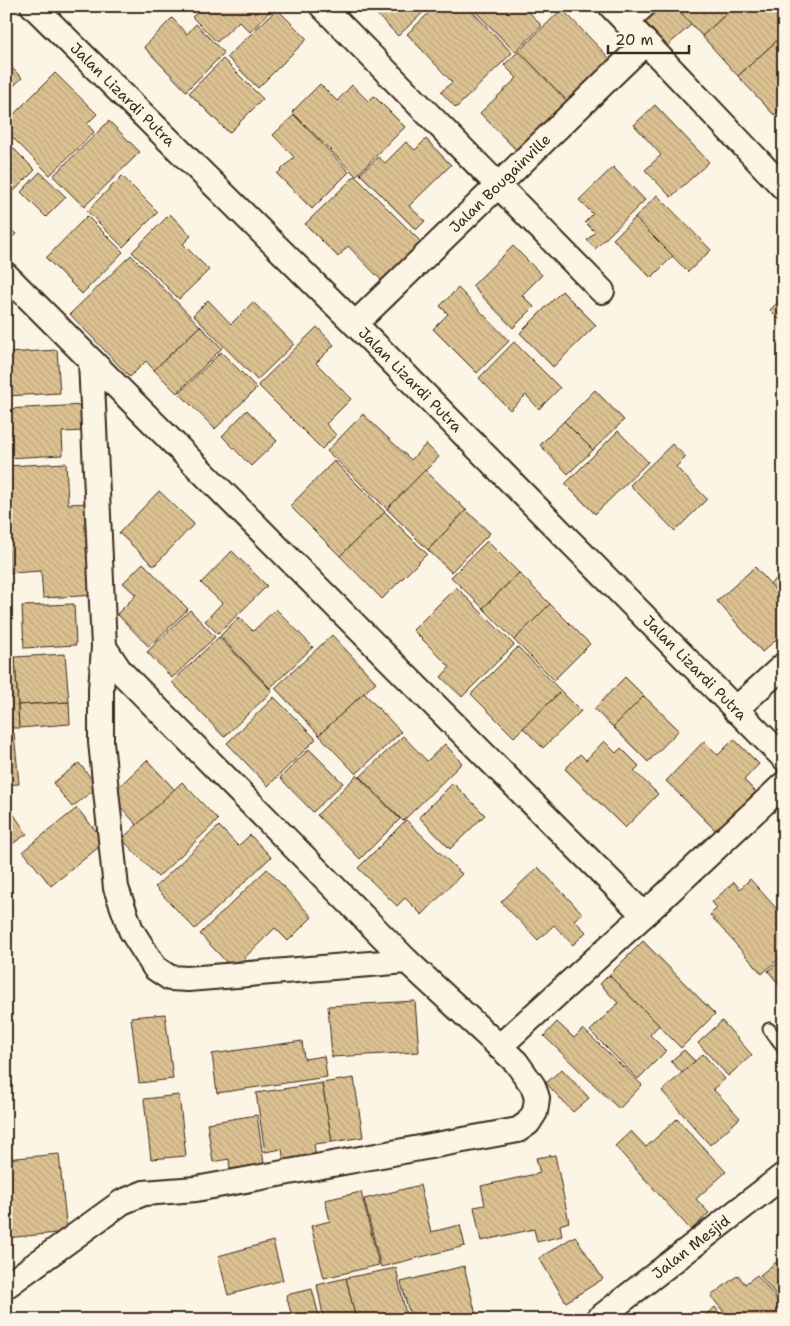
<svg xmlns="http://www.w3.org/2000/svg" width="790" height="1326" font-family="'Shantell Sans',sans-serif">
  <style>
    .building { fill: url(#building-back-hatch); stroke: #3b2a1e }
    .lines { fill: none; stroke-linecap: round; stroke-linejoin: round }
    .service-casing { stroke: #3b2a1e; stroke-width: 15 }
    .minor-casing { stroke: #3b2a1e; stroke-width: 28 }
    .service { stroke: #fcf5e5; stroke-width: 11 }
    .minor { stroke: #fcf5e5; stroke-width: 24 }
    .labels { text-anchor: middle; stroke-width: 4.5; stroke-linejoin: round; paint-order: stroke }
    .street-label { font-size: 15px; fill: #3b2a1e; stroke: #fcf5e5 }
  </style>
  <defs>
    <pattern id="building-back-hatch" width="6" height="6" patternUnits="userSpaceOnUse" patternTransform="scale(1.25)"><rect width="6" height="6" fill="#dcc292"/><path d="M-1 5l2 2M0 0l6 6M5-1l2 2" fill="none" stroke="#bea77d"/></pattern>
  </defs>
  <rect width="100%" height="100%" fill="#fcf5e5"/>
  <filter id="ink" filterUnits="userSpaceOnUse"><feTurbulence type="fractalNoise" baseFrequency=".02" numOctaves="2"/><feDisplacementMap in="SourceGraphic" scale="10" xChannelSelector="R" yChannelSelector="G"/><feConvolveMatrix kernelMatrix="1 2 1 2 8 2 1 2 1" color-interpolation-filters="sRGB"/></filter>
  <g filter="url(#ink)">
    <!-- building -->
    <g class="building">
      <polygon points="196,6 268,6 271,10 250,32 239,21 217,42 192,17 200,10"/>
      <polygon points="369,6 430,6 398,36"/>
      <polygon points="436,6 467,6 512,53 456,108 441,92 452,82 407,34"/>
      <polygon points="470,6 523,6 542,26 515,52"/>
      <polygon points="649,6 675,6 691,25 667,46 639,15"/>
      <polygon points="675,6 735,6 702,36"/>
      <polygon points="735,6 773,6 784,18 784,34 738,76 702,36"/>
      <polygon points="277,9 307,39 258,88 227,57"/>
      <polygon points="562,9 611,60 568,102 519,51"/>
      <polygon points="172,18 187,34 196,24 224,53 186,91 144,47"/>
      <polygon points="784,34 784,106 774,115 738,76"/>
      <polygon points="519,51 568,102 517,151 480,113 517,78 504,65"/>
      <polygon points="223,59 263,99 229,133 189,93"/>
      <polygon points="6,62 22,78 6,93"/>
      <polygon points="55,73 97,114 87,124 94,132 50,175 6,131 6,122"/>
      <polygon points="320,84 337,101 352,85 368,101 374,96 405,127 356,176 292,112"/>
      <polygon points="655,105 709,162 671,197 645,170 661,155 634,125"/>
      <polygon points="294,115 349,172 312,209 277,174 294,157 273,135"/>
      <polygon points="109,121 140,152 84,207 53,176"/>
      <polygon points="426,139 451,165 409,206 425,221 416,230 360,174 378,157 385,163 406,142 415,150"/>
      <polygon points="6,141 35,170 6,199"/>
      <polygon points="613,167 645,200 595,249 587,240 595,232 585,222 593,214 579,200"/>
      <polygon points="40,172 66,197 46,217 21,192"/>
      <polygon points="122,176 158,212 123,247 87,211"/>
      <polygon points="355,176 421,242 382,281 348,246 338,257 305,224"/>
      <polygon points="657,195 711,250 688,272 635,218"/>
      <polygon points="170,214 191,236 183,244 209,270 179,299 132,252"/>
      <polygon points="87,216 123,252 82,294 46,258"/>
      <polygon points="635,218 673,256 651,278 613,239"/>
      <polygon points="6,225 16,234 6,243"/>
      <polygon points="513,246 542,275 522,295 534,307 513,328 472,286"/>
      <polygon points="131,255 200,326 154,370 146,361 130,377 70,314"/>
      <polygon points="458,288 509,341 477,373 433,329 448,314 440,306"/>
      <polygon points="562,291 596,325 553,367 520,333"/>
      <polygon points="784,296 784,324 770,310"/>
      <polygon points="208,300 231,324 253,302 294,344 257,380 193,315"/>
      <polygon points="200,326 222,348 177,393 154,370"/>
      <polygon points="317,327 334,345 316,363 351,399 326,424 336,435 322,449 258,385"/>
      <polygon points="514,342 560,388 539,409 526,395 510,410 479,378"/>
      <polygon points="57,350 60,393 6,396 6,353"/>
      <polygon points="221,352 257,388 215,429 179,393"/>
      <polygon points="595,390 624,420 593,450 564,421"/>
      <polygon points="84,405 86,431 62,432 63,455 6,458 6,409"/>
      <polygon points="247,410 277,441 251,466 222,436"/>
      <polygon points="363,414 411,460 426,444 439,457 387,509 327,451"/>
      <polygon points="564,421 593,450 568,474 540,445"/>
      <polygon points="618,431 648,462 595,514 565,484"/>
      <polygon points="672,444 686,457 676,467 707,499 675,531 630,485"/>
      <polygon points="334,461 385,512 340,556 290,506"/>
      <polygon points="66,463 68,504 93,503 98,595 43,598 41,571 10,573 6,466"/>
      <polygon points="425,470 466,510 428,550 387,509"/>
      <polygon points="159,491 194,524 154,566 119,533"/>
      <polygon points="466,510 490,533 451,572 428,550"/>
      <polygon points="385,512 427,554 382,599 340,556"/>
      <polygon points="487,541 519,573 483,608 451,577"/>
      <polygon points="232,551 267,586 218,634 205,621 222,603 201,583"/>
      <polygon points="143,563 188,609 149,647 117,614 136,595 123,583"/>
      <polygon points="755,567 784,599 784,633 762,652 717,601"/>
      <polygon points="784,572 784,599 770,584"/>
      <polygon points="519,573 550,604 514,640 483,608"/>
      <polygon points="456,587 514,645 462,697 441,677 450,667 413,630"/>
      <polygon points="74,604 76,645 24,648 22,606"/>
      <polygon points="550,604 590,644 554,680 514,640"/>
      <polygon points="276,609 313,647 270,688 220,636 239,617 253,631"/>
      <polygon points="190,610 215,637 172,678 147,652"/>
      <polygon points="332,635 376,682 319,735 275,688"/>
      <polygon points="219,637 272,691 224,737 172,682"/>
      <polygon points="518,647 561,691 514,737 471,694"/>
      <polygon points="65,654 69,702 18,705 15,657"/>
      <polygon points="6,657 15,657 19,728 6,728"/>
      <polygon points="625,677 644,696 613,727 594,709"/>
      <polygon points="561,691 581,711 543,748 523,728"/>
      <polygon points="364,693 401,732 356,774 319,735"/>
      <polygon points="644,696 679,730 648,762 613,727"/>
      <polygon points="274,697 316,739 268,786 227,743"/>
      <polygon points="69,702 70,724 19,728 18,705"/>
      <polygon points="6,733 14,733 19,784 6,785"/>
      <polygon points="403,736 427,761 445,744 462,763 403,821 360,777"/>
      <polygon points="734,739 759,764 744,780 758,794 719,834 666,781 704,741 718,755"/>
      <polygon points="604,741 616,753 621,748 639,766 634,771 658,794 625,828 565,769 580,754 586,760"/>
      <polygon points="309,749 343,783 313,812 280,778"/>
      <polygon points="147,760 175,790 137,825 110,795"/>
      <polygon points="79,763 98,787 72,807 53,783"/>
      <polygon points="357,775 400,819 360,859 317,815"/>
      <polygon points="182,782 218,820 158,877 122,839"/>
      <polygon points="453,783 485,815 450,849 419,817"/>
      <polygon points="6,803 27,834 6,848"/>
      <polygon points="77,808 105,842 51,886 23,851"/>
      <polygon points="406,820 462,874 422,915 405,898 397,906 358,868"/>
      <polygon points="219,826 238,846 250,835 271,857 195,929 155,887"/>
      <polygon points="538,867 582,913 574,920 586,932 573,945 554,925 538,940 501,902"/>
      <polygon points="267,869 312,917 288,941 275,928 233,969 200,934"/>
      <polygon points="750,879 784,917 784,954 762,974 710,915 717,908 712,902 734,882 740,889"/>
      <polygon points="643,941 715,1014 681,1048 609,975"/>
      <polygon points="784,958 784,985 781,987 768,971"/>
      <polygon points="609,975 659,1025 650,1035 666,1051 638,1079 590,1031 618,1003 600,984"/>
      <polygon points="415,1001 419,1052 332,1057 328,1006"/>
      <polygon points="165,1014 173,1079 139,1083 131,1017"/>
      <polygon points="722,1021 752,1055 728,1076 698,1043"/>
      <polygon points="557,1022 574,1038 583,1029 642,1085 619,1109 544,1036"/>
      <polygon points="302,1041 304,1059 324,1056 327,1077 217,1093 212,1054"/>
      <polygon points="684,1050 695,1061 682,1073 671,1061"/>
      <polygon points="703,1054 725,1079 713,1089 740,1118 710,1145 662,1091"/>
      <polygon points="562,1069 589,1098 573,1112 546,1083"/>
      <polygon points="354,1078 363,1137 332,1142 322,1083"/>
      <polygon points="322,1083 332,1142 314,1144 316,1158 284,1162 282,1149 265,1152 256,1093"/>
      <polygon points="179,1095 186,1156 151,1159 144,1099"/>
      <polygon points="257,1115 264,1164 230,1169 229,1159 213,1162 207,1123"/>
      <polygon points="677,1119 726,1172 696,1199 709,1213 691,1230 615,1146 631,1131 646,1147"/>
      <polygon points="59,1154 67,1232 6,1238 6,1159"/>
      <polygon points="555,1155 569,1222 560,1225 562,1236 537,1242 534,1229 481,1241 474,1207 485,1205 481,1186 540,1173 536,1158"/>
      <polygon points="420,1185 431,1232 460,1225 465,1246 381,1267 364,1199"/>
      <polygon points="361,1192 379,1265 324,1278 311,1226 330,1221 325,1200"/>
      <polygon points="575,1236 603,1279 566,1302 539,1258"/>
      <polygon points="273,1241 283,1280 228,1295 218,1256"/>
      <polygon points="784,1256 784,1305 760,1275"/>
      <polygon points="464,1266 477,1319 411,1320 401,1282"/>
      <polygon points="396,1268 407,1320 356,1320 346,1278"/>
      <polygon points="738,1275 745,1284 757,1275 784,1308 784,1318 730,1320 711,1296"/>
      <polygon points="346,1278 356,1320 324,1320 317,1285"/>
      <polygon points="312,1289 320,1320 293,1320 286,1295"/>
      <polygon points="715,1307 725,1320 699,1320"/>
    </g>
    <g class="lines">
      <!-- service casing -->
      <g class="service-casing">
        <polyline id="service" points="769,1029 784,1048"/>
      </g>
      <!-- minor casing -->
      <g class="minor-casing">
        <g id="minor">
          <path id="s1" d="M33 6 355 324 784 758"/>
          <polyline points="322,6 602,291"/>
          <polyline points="611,6 784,188"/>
          <polyline points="626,22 643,6"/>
          <polyline points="6,275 644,915 784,784"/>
          <path id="s2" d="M355 324 645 43"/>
          <polyline points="91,361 104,647 101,689 101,742 116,888 131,930 155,968 170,978 188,979 407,961"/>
          <polyline points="735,710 784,665"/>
          <polyline points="499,1047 644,915"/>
          <polyline points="6,1286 122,1202 144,1193 196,1189 518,1130 528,1123 535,1112 537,1098 533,1086 516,1062 407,961 120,671 104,647"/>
          <path id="s3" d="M597 1320 784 1175"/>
        </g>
      </g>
      <!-- service -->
      <use href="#service" class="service"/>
      <!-- minor -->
      <use href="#minor" class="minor"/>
    </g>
  </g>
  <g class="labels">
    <!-- street labels -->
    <g class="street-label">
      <text dy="5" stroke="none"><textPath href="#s1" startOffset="126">Jalan Lizardi Putra</textPath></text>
      <text dy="5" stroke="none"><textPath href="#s2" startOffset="202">Jalan Bougainville</textPath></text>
      <text dy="5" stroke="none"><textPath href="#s1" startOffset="531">Jalan Lizardi Putra</textPath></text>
      <text dy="5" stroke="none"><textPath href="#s1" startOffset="936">Jalan Lizardi Putra</textPath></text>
      <text dy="5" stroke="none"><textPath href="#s3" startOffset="119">Jalan Mesjid</textPath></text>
    </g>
  </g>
  <!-- margin -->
  <rect width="790" height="1326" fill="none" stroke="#fcf5e5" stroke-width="25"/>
  <rect x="12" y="12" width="765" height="1301" fill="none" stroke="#3b2a1e" stroke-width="2" filter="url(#ink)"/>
  <!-- scale -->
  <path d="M608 45v8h81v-8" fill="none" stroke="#3b2a1e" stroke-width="2.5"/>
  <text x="615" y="45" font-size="15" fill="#3b2a1e" stroke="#fcf5e5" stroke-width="4" paint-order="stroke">20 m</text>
</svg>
